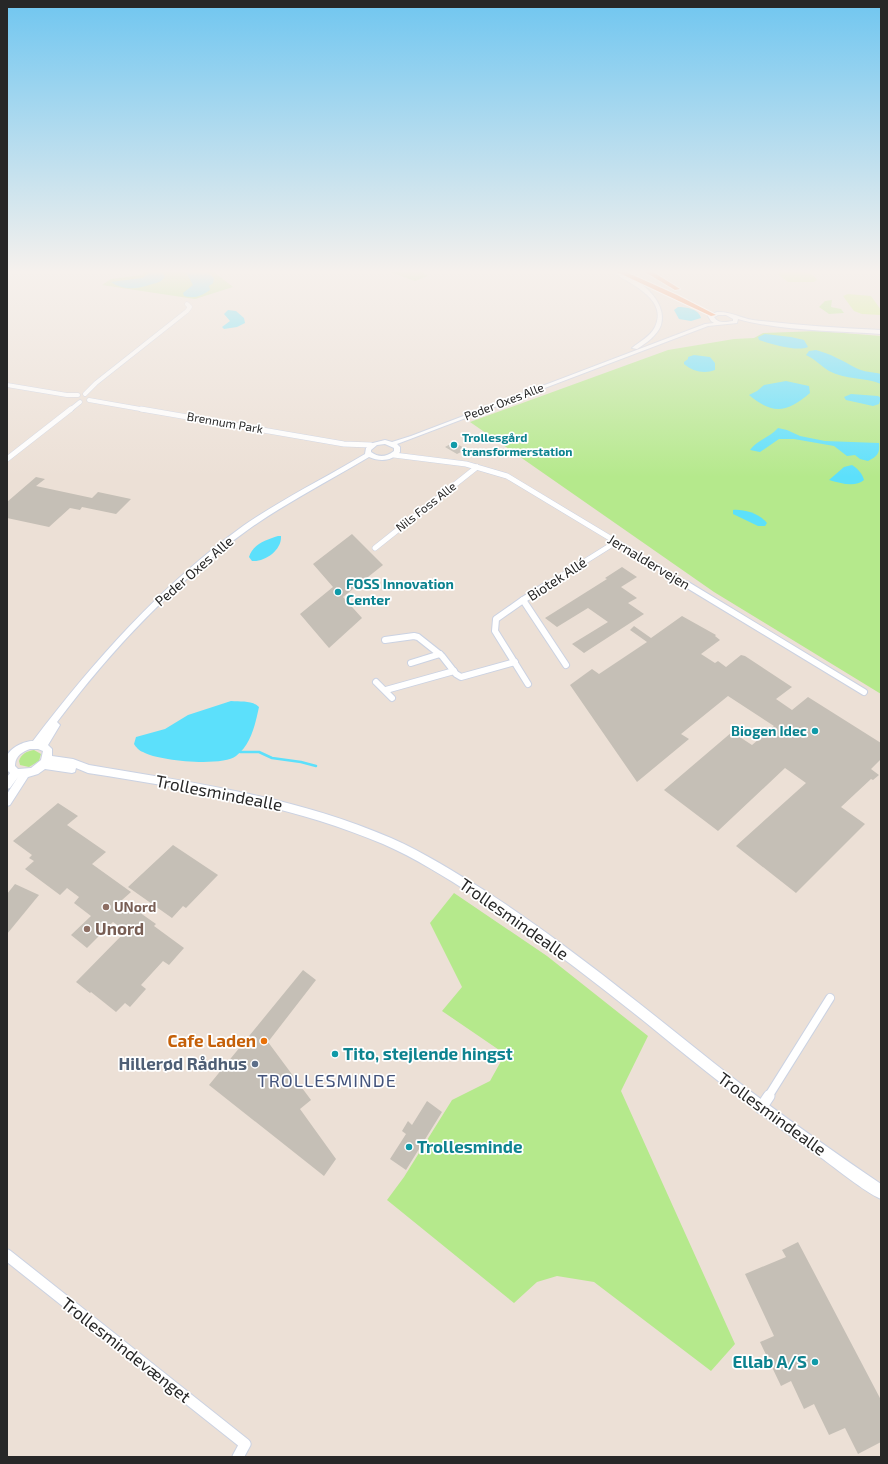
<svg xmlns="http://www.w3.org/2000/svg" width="888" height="1464" font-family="'Exo 2',sans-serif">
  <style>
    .green { fill: #b5e98c }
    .pitch { fill: #cff286 }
    .water { fill: #5ce0fb }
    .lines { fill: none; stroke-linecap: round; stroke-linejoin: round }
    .stream { stroke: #5ce0fb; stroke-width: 2.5 }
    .building { fill: #c5bfb6 }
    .street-far4-casing { stroke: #cbd2e2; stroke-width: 5 }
    .street-far3-casing { stroke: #cbd2e2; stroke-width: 6 }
    .street-far2-casing { stroke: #cbd2e2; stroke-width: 8 }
    .street-far1-casing { stroke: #cbd2e2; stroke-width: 10 }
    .street-casing { stroke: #cbd2e2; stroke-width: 13 }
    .secondary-casing { stroke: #cbd2e2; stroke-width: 2 }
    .highway-casing { stroke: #fff; stroke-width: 2 }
    .street-far4 { stroke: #fff; stroke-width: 4 }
    .street-far3 { stroke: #fff; stroke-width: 5 }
    .street-far2 { stroke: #fff; stroke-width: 6 }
    .street-far1 { stroke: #fff; stroke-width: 8 }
    .street { stroke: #fff; stroke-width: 11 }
    .secondary { fill: #fff; fill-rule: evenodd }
    .highway { fill: #ff894e; fill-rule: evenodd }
    .culture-dot { fill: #0f9aa8; stroke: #fff; stroke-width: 1.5 }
    .education-dot { fill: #8d6e63; stroke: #fff; stroke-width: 1.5 }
    .food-dot { fill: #e8710a; stroke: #fff; stroke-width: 1.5 }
    .service-dot { fill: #5c6f8a; stroke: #fff; stroke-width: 1.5 }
    .labels { text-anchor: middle; stroke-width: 3.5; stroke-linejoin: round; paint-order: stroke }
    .far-street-label { font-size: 12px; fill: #272727; stroke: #fff }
    .far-culture-label { font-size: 12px; font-weight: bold; fill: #0d838f; stroke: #fff; text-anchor: start }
    .street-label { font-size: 14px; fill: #272727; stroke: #fff }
    .culture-label { font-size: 14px; font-weight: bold; fill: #0d838f; stroke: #fff; text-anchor: start }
    .education-label { font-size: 14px; font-weight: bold; fill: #785e54; stroke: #fff; text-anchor: start }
    .near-street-label { font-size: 17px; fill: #272727; stroke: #fff }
    .near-education-label { font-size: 17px; font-weight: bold; fill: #785e54; stroke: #fff; text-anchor: start }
    .near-food-label { font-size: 17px; font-weight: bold; fill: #c56008; stroke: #fff; text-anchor: end }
    .near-culture-label { font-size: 17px; font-weight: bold; fill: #0d838f; stroke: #fff; text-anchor: start }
    .near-service-label { font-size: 17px; font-weight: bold; fill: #4e5e75; stroke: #fff; text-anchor: end }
    .near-neighbourhood-label { font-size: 18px; letter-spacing: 1px; fill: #43537b; stroke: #fff }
  </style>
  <rect width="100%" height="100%" fill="#ece0d6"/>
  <!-- green -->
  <g class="green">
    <polygon points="145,272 214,272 233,287 195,299 102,285 111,279 141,275"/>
    <polygon points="390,272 422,272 428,276 415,281"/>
    <polygon points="832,300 831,307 841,309 844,313 829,314 819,307 825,301"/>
    <polygon points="818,331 881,336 881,694 714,592 470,422 668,350 734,339 754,338 763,333"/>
    <path d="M34 750 41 754 39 761 29 767 20 765 19 761C21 754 27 751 34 750Z"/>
    <polygon points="454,893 547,956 648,1036 621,1091 735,1344 711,1371 594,1282 557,1276 537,1282 514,1303 387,1200 404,1177 452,1100 490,1081 505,1054 442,1011 462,987 430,923"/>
  </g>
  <!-- pitch -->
  <g class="pitch">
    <path d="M780 272C792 272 810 268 817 280L814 282H788L779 275Z"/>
    <polygon points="848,294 871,296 881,310 881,315 862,314 854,311 843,296"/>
  </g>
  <!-- water -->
  <g class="water">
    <path d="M151 272H161L165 276C163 281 158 283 152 284 138 289 124 291 111 282L142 278Z"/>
    <path d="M186 272H207L214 278 213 283 209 286 210 290C201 296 195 299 184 296L183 293 193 285Z"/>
    <path d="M678 307C686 307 699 309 701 318L691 321 679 319 674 310Z"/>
    <polygon points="228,310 236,311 244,318 245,323 237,327 224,329 222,327 230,321 224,314"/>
    <path d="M765 334 791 337 804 340 808 347C797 352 771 344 759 340L758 337Z"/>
    <path d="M816 350C831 354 843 361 856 368 863 372 873 372 881 374V384C865 377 845 380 829 371 821 366 815 359 806 355L809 351Z"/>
    <path d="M694 355 710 357 715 363V370C705 374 693 372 684 364V362L688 359V357Z"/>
    <path d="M786 381 809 386 810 393C786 413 773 415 749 395L757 391 764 385Z"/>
    <polygon points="851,394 878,396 881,398 879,404 873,406 846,400 844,397"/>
    <path d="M778 428 787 430 800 436 825 441 879 443C880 454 877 456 868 461L860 459 855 455 847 456 834 446 794 439H779L760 452 750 450C757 440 769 438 778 428Z"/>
    <path d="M852 465C858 469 862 473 864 480 855 488 840 483 829 480L844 467Z"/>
    <path d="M733 510C744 509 760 514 767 523L765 526H758L733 514Z"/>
    <path d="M278 536H281C282 550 265 562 252 561L249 557C253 544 266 540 278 536Z"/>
    <path d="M231 701C241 702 252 700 259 707 255 725 251 745 236 756 222 767 158 761 143 752 139 751 136 747 134 744L136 737 165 729 188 715Z"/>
  </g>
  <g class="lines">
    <!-- stream -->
    <polyline class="stream" points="240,752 259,752 272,758 301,762 316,766"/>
  </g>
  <!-- building -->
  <g class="building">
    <polygon points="454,442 464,448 461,450 463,451 457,454 445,447"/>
    <polygon points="36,477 45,479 36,486 92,498 98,492 131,499 116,514 82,507 80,510 70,508 49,527 7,518 7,502"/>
    <polygon points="352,534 383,565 343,597 362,618 329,648 300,614 333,587 313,564"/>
    <polygon points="622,567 637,577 621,587 637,598 628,603 644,614 584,653 572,644 608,622 588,608 557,627 545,618 607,579 605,578"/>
    <polygon points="682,616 716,635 715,636 720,640 701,654 715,663 718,661 726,667 741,655 745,656 792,687 776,699 792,710 808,697 881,743 881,759 871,769 879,775 873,780 871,779 841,807 865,824 796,893 736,846 806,783 785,768 718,831 664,790 732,732 752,745 774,726 728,696 681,734 689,739 637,782 570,685 592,669 599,674 647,642 630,630 634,626 651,638"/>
    <polygon points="58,803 78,816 67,825 106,852 92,864 131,892 122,900 156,924 154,926 184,948 169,965 163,961 141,985 146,989 130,1007 125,1003 116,1012 91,992 90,993 76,982 126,931 113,922 87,948 71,935 91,916 74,903 79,897 67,888 60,895 25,869 34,861 29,858 32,855 13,841"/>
    <polygon points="173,845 218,875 186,908 183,906 172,918 128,887"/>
    <polygon points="15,884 39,895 7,934 7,894"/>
    <polygon points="303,970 316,980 268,1042 311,1100 300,1109 336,1159 324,1176 209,1085"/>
    <polygon points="427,1101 442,1112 406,1170 390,1159 406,1134 402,1131 408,1121 412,1125"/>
    <polygon points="798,1242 881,1400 881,1442 858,1454 845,1428 829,1435 814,1404 804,1409 791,1381 781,1386 760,1342 774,1336 745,1274 786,1257 782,1250"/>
  </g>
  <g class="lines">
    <!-- street-far4 casing -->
    <g class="street-far4-casing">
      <g id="street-far4">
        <polyline points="7,385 67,395 78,395"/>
        <polyline points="85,394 96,383 187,311 190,307 187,304"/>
        <polyline points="89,400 146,410"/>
        <polyline points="70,410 80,402"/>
      </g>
    </g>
    <!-- street-far3 casing -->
    <g class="street-far3-casing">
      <g id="street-far3">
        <polyline points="141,409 344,444 371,445"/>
        <polyline points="394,455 466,464 507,476 688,585"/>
        <polyline points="7,459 71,409"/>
        <polyline points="375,548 477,467"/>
        <polyline points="547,585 616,542"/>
      </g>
    </g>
    <!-- street-far2 casing -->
    <g class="street-far2-casing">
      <g id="street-far2">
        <polyline points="548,584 523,600 566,665"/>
        <polyline points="686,584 864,692"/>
        <polyline points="523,600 496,619 495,631 528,684"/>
        <polyline points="385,640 414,636 418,637 442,656 456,674 461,677 515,662"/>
        <polyline points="411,663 440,654"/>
        <polyline points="376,682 392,698"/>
        <polyline points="386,690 454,671"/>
      </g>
    </g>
    <!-- street-far1 casing -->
    <g class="street-far1-casing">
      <polyline id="street-far1" points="768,1097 830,998"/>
    </g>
    <!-- street casing -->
    <g class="street-casing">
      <g id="street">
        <polyline points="761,1108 769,1096"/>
        <polyline points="7,1255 245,1444 238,1457"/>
      </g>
    </g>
    <!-- secondary casing -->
    <g class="secondary-casing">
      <g id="secondary">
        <path d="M612 272C634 272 669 301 661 325 657 336 646 343 637 349L632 348C640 341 650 337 655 327 669 299 629 283 612 272Z"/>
        <path d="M717 312C729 311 741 318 753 320 795 325 838 328 881 330V334C836 331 781 331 738 319L737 323 708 326 397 444 400 447V452C392 461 380 462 369 457 329 481 287 502 249 529 175 582 112 649 57 722L60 725 48 745 52 749V756L73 759 89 765C191 782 296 797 391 838 425 853 456 873 487 892 567 944 640 1004 714 1063 768 1106 824 1145 881 1184V1199C863 1191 837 1169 820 1157 760 1115 702 1069 645 1022 590 978 534 935 475 896 445 877 415 858 383 844 289 804 188 789 88 773L76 768 75 772 72 773 45 769 38 774 28 777 10 805 7 806V794L18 777 10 788 7 789V777L10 773 7 770C7 766 6 760 7 756 10 748 24 741 33 741 94 661 160 586 243 526 282 499 325 478 365 454L366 448 373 443 385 440 392 442 411 436 705 324 714 323 711 321 708 316ZM718 315H726L733 319V321C726 322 718 324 714 317ZM385 444 394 448V451C386 457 379 458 371 452V450L377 445ZM30 749H38L43 751 41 760 31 768 18 769 15 766C15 756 22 752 30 749Z"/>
      </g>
    </g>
    <!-- highway casing -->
    <g class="highway-casing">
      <g id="highway">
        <polygon points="617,272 626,272 677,295 716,315 711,316"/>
        <polygon points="645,272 653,272 680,289 675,290"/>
      </g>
    </g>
    <!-- street-far4 -->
    <use href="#street-far4" class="street-far4"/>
    <!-- street-far3 -->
    <use href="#street-far3" class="street-far3"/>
    <!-- street-far2 -->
    <use href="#street-far2" class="street-far2"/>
    <!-- street-far1 -->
    <use href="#street-far1" class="street-far1"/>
    <!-- street -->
    <use href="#street" class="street"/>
    <!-- secondary -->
    <use href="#secondary" class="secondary"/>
    <!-- highway -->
    <use href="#highway" class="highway"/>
  </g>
  <!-- sky -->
  <linearGradient id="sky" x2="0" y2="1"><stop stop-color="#70c6f0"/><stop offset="0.57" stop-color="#f6f1ed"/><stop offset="1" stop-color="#f6f1ed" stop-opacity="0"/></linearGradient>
  <rect width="888" height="477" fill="url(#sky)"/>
  <!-- markers -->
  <g class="culture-dot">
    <circle cx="454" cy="445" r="4"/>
    <circle cx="338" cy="592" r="4"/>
    <circle cx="815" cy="731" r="4"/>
    <circle cx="335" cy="1054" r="4"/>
    <circle cx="409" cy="1147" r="4"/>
    <circle cx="815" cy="1362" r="4"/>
  </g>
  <g class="education-dot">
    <circle cx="106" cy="907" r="4"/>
    <circle cx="87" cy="929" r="4"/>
  </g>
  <circle class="food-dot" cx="264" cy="1041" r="4"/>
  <circle class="service-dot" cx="255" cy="1064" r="4"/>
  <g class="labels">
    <!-- far-street labels -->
    <g class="far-street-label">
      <text transform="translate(504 402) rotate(-21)" y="4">Peder Oxes Alle</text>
      <text transform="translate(225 423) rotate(10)" y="4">Brennum Park</text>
      <text transform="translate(426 507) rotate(-38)" y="4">Nils Foss Alle</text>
    </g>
    <!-- far-culture labels -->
    <g class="far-culture-label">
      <text x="462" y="442">Trollesgård<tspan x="462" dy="14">transformerstation</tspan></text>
    </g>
    <!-- street labels -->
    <g class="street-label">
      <text transform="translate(649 562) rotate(31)" y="5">Jernaldervejen</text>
      <text transform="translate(194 571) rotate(-41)" y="5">Peder Oxes Alle</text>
      <text transform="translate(557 579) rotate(-33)" y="5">Biotek Allé</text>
    </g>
    <!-- culture labels -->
    <g class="culture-label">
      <text x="346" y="589">FOSS Innovation<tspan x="346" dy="16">Center</tspan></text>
      <text x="807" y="736" text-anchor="end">Biogen Idec</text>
    </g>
    <!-- education labels -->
    <g class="education-label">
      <text x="114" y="912">UNord</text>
    </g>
    <!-- near-street labels -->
    <g class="near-street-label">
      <text transform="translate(219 793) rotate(11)" y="6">Trollesmindealle</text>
      <text transform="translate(514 919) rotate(35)" y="6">Trollesmindealle</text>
      <text transform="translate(772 1114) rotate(36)" y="6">Trollesmindealle</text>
      <text transform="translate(126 1350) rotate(38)" y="6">Trollesmindevænget</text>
    </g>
    <!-- near-education labels -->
    <g class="near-education-label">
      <text x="95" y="935">Unord</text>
    </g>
    <!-- near-food labels -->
    <g class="near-food-label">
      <text x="256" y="1047">Cafe Laden</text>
    </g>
    <!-- near-culture labels -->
    <g class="near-culture-label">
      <text x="343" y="1060">Tito, stejlende hingst</text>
      <text x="417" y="1153">Trollesminde</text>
      <text x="807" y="1368" text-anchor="end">Ellab A/S</text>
    </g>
    <!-- near-service labels -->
    <g class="near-service-label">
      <text x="247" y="1070">Hillerød Rådhus</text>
    </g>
    <!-- near-neighbourhood labels -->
    <g class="near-neighbourhood-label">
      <text x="327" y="1087">TROLLESMINDE</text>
    </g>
  </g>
  <!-- border -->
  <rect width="888" height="1464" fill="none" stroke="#272727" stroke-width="16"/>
</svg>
